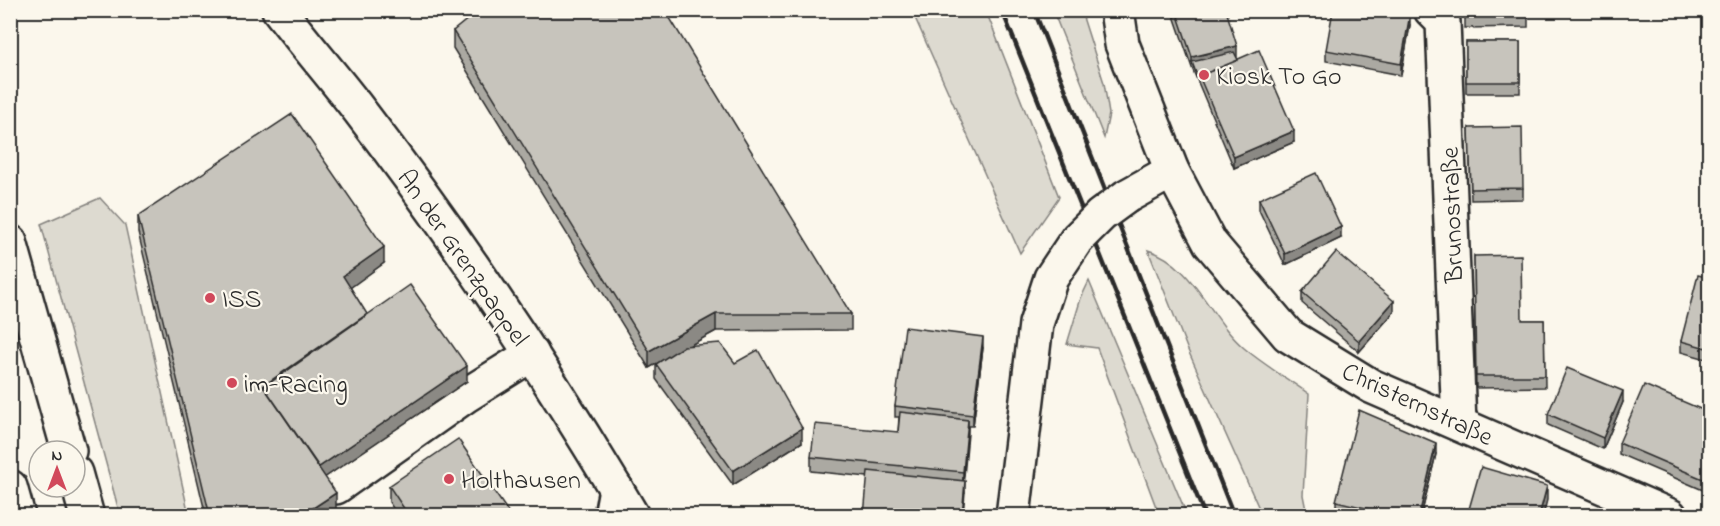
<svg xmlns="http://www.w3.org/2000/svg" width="1720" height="526" font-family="'Indie Flower',sans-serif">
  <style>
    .green { fill: #dddad0; stroke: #84827e; stroke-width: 1.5 }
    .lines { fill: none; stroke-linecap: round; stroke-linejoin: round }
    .minor-casing { stroke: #2b2b2b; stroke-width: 38 }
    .major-casing { stroke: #2b2b2b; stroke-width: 38 }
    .highway-casing { stroke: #2b2b2b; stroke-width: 38 }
    .minor { stroke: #fbf7ec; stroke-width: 33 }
    .major { stroke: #fbf7ec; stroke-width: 33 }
    .highway { stroke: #fbf7ec; stroke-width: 33 }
    .rail { stroke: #2b2b2b; stroke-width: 4.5 }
    .minor-bridge-casing { stroke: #2b2b2b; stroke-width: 38; stroke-linecap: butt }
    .minor-bridge { stroke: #fbf7ec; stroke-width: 33 }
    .wall { fill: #aba9a2; stroke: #2b2b2b; stroke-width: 1.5 }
    .shaded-wall { fill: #8b8984; stroke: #2b2b2b; stroke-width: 1.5 }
    .building { fill: #c7c4bc; stroke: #2b2b2b; stroke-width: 1.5 }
    .poi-dot { fill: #d1495b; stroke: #fbf7ec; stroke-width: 2 }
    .labels { text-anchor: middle; stroke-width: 4.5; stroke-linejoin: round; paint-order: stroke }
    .poi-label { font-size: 26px; fill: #2b2b2b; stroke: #fbf7ec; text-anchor: start }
    .street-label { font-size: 26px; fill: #2b2b2b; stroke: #fbf7ec }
  </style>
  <rect width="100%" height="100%" fill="#fbf7ec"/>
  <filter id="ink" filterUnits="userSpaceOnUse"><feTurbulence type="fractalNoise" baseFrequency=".0167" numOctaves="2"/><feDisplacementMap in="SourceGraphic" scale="12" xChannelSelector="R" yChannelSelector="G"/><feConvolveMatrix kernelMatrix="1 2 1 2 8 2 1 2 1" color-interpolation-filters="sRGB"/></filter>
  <g filter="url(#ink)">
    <!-- green -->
    <g class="green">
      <polygon points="912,11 986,11 1059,197 1020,253"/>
      <polygon points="1053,11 1081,11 1104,83 1109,114 1104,138"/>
      <polygon points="100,198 125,225 189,515 120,515 41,224"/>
      <path d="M1148 250C1194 264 1209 318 1244 348 1264 365 1288 379 1309 394L1303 495 1307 515H1262L1187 348Z"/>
      <polygon points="1089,281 1187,515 1159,515 1097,348 1067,344 1081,298"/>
    </g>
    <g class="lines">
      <!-- minor casing -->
      <g class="minor-casing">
        <g id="minor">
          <polyline points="1117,10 1122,44 1172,171 1210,243 1288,335 1371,386 1670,516"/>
          <polyline points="1431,10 1443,22 1459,424"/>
          <polyline points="1127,196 1172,171"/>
          <polyline points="336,487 465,396 532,354"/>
          <polyline points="616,489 632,516"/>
          <polyline points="1013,516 1036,324 1051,278 1077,239"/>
        </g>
      </g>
      <!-- major casing -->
      <g class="major-casing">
        <path id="major" d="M279 10C305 44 333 76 359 110 452 231 537 358 616 489"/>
      </g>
      <!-- highway casing -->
      <g class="highway-casing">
        <g id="highway">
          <polyline points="10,242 69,451"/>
          <polyline points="75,473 87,516"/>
          <polyline points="10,487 18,516"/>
          <polyline points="611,516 616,489"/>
        </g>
      </g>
      <!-- minor -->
      <use href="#minor" class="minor"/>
      <!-- major -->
      <use href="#major" class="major"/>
      <!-- highway -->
      <use href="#highway" class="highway"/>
      <!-- rail -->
      <g class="rail">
        <polyline points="1002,10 1205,516"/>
        <polyline points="1034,10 1234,516"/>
      </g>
      <!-- minor-bridge casing -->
      <g class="minor-bridge-casing">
        <polyline id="minor-bridge" points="1077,239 1101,215 1127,196"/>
      </g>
      <!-- minor-bridge -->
      <use href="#minor-bridge" class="minor-bridge"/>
    </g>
    <!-- wall -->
    <g class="wall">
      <polygon points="1172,10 1233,10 1226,12 1236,57 1294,142 1234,168 1192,68"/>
      <polygon points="1465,10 1528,16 1528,27 1465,28"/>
      <polygon points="1410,25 1401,75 1326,61 1326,50"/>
      <polygon points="453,31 851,314 851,330 716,331 688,346 735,363 802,442 733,485 656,379 656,364 664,359 649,368 453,48"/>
      <rect x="1466" y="42" width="54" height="51"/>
      <polygon points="1469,128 1523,188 1523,199 1471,200"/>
      <polygon points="1259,199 1341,238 1285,265 1259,210"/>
      <polygon points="138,216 384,263 350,287 367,315 467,381 325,477 336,509 326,516 206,516 138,232"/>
      <polygon points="1474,256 1522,320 1544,320 1545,387 1476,388"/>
      <polygon points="1710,278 1710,360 1681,352 1681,341"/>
      <polygon points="1302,292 1394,312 1359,352 1302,303"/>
      <polygon points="983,348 973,426 968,426 963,480 965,492 868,477 811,471 811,457 898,432 899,417 895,417 895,406"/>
      <polygon points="1623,402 1603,449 1548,425 1548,414"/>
      <polygon points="1710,413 1710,493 1619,454 1619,443"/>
      <polygon points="1436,454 1421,516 1351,516 1336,512 1336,501"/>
      <polygon points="389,486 511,516 398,516 389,502"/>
    </g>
    <!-- shaded-wall -->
    <g class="shaded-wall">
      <polygon points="1410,14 1410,25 1401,75 1401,64"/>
      <polygon points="1237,46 1237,57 1194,68 1192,62 1192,57"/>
      <polygon points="1294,131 1294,142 1234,168 1234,157"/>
      <polygon points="1341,227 1341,238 1285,265 1285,254"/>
      <polygon points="384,247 384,263 343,293 343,276"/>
      <polygon points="1394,301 1394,312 1359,352 1359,341"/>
      <polygon points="367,314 367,330 263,388 263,386"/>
      <polygon points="716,314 716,331 649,368 649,351"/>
      <polygon points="983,337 983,348 973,426 973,415"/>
      <polygon points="467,366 467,381 318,482 318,468"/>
      <polygon points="1623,391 1623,402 1603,449 1603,438"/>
      <polygon points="968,420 968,434 963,487 963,472"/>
      <polygon points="802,428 802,442 733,485 733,471"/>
      <polygon points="1436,443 1436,454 1421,516 1419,516"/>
      <polygon points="965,481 965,492 963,516 962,516"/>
      <polygon points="1547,486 1547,500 1543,516 1539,516"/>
      <polygon points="336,493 336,509 326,516 301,516"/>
    </g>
    <!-- building -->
    <g class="building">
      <polygon points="479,10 665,10 851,314 716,314 649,351 453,31"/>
      <polygon points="1176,10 1226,10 1237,46 1192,57"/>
      <polygon points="1333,10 1392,10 1410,14 1401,64 1326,50"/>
      <polygon points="1465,10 1528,10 1528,16 1465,17"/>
      <rect x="1466" y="42" width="54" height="40"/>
      <polygon points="1259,50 1294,131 1234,157 1199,76"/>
      <polygon points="1234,52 1238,60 1199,76 1199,81 1192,62"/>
      <polygon points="292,114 384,247 343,276 367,314 263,386 336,493 301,516 210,516 138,216"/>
      <polygon points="1522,127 1523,188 1471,189 1469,128"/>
      <polygon points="1316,173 1341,227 1285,254 1259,199"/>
      <polygon points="1336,252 1394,301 1359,341 1302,292"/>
      <polygon points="1521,255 1522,320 1544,320 1545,376 1476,376 1474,256"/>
      <polygon points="1698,275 1710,278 1710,349 1681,341"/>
      <polygon points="410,285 467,366 319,467 264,387"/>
      <polygon points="905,327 983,337 973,415 895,406"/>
      <polygon points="720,343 735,363 758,350 802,428 733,471 656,364 684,346"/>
      <polygon points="1567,368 1623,391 1603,438 1548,414"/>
      <polygon points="1644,385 1710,413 1710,482 1619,443"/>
      <polygon points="1359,410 1436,443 1419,516 1399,516 1336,501"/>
      <polygon points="900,412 968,420 963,472 811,457 815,424 898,432"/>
      <polygon points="458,439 511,516 409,516 389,486"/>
      <polygon points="1481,467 1547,486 1539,516 1467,516"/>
      <polygon points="868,471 965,481 962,516 864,516"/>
      <polygon points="769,512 771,516 764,516"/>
    </g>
  </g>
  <!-- markers -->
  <g class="poi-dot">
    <circle cx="1204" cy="75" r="6"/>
    <circle cx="210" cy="298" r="6"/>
    <circle cx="232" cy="383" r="6"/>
    <circle cx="449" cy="479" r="6"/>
  </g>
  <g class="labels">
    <!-- poi labels -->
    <g class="poi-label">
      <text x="1216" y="84">Kiosk To Go</text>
      <text x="222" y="307">ISS</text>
      <text x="244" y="392">im-Racing</text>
      <text x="461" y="488">Holthausen</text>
    </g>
    <!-- street labels -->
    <g class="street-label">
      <text transform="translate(1451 215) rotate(-92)" y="9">Brunostraße</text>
      <text transform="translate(464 257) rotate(55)" y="9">An der Grenzpappel</text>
      <text transform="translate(1418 403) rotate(25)" y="9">Christernstraße</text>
    </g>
  </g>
  <!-- margin -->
  <rect width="1720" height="526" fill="none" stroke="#fbf7ec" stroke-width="36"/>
  <rect x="18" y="18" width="1684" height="490" fill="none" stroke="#2b2b2b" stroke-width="2" filter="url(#ink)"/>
  <!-- north arrow -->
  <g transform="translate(57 469)"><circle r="28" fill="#fbf7ec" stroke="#a8a59f" stroke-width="1.5"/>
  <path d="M0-4.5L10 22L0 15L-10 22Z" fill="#d1495b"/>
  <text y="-9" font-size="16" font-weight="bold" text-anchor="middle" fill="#2b2b2b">N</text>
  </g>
</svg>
